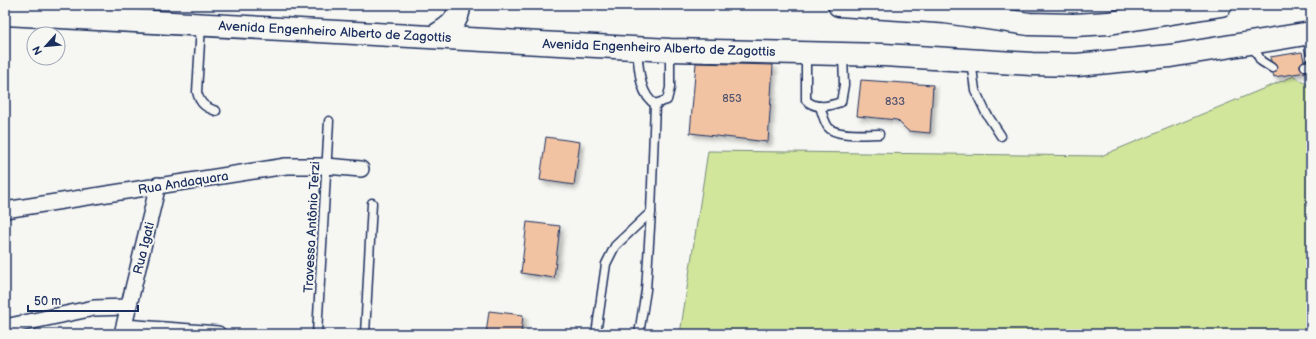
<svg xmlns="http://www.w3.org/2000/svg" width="1316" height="339" font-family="'Balsamiq Sans',sans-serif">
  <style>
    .green { fill: #d1e69b; stroke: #768a7c }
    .building { fill: #f2c3a2; stroke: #1b2f5e; filter: url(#shadow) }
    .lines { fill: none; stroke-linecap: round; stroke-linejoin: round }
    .service-casing { stroke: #1b2f5e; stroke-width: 11 }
    .minor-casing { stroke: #1b2f5e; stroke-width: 18 }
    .secondary-casing { stroke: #1b2f5e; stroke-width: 25 }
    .service { stroke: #f6f6f2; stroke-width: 8 }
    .minor { stroke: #f6f6f2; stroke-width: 15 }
    .secondary { stroke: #f6f6f2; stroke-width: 22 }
    .labels { text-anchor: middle; stroke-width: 4; stroke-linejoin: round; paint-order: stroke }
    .number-label { font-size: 11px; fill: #51546f }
    .street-label { font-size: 13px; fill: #1b2f5e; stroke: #f6f6f2 }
  </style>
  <defs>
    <filter id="shadow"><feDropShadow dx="3.5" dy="3.5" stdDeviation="2" flood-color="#0004"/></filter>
  </defs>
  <rect width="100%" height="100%" fill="#f6f6f2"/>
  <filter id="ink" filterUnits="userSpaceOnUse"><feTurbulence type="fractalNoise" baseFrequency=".025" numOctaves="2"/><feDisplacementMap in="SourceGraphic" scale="8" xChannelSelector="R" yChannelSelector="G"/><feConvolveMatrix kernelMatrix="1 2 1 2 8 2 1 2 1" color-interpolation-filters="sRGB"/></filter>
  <g filter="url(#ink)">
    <!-- green -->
    <polygon class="green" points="1294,76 1311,87 1311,334 680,334 708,151 1101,156"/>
    <!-- building -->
    <g class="building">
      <polygon points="1302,52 1304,61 1300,64 1300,67 1306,72 1274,77 1273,73 1277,68 1271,61 1270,57"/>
      <polygon points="696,63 773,65 768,142 690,133"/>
      <polygon points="861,80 933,85 930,133 908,131 897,120 857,116"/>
      <polygon points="546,137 580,142 574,185 540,180"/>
      <polygon points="527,222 560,226 554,278 521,273"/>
      <polygon points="489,311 523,315 521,334 486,334"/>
    </g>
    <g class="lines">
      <!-- service casing -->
      <g class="service-casing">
        <g id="service">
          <polyline points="1127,5 1129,19"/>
          <path d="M201 25 197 92C200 104 205 107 216 111"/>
          <polyline points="1307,34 1311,57"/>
          <polyline points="1251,43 1261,61 1272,68"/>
          <path d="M637 50C639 67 639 94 655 104L667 100 670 88V50"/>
          <path d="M806 55V100C816 110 829 106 841 102L844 85 843 55"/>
          <polyline points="971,61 975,90 986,113 1001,136"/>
          <polyline points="1305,66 1311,65"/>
          <path d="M820 106C822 113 824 121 828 127 836 137 866 134 879 134"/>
          <polyline points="317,334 329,121"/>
          <polyline points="365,334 372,203"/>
          <polyline points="596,334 606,264 615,246 651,212"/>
          <polyline points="639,334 646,290 651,212 655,104"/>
        </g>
      </g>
      <!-- minor casing -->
      <g class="minor-casing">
        <g id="minor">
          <polyline points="5,210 286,166 326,166 361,169"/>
          <polyline points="5,327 94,308 128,307"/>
          <polyline points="124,327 218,334"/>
          <polyline points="122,334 158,185"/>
        </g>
      </g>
      <!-- secondary casing -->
      <g class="secondary-casing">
        <g id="secondary">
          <polyline points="839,5 945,12 1029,24 1074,25 1109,23 1221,5"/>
          <polyline points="5,14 670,50 884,55 1032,64 1077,65 1170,56 1311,33"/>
          <path d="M435 36C448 28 459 22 459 5"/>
        </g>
      </g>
      <!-- service -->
      <use href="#service" class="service"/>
      <!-- minor -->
      <use href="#minor" class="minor"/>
      <!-- secondary -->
      <use href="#secondary" class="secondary"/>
    </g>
  </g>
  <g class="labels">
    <!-- number labels -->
    <g class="number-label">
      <text x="732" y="102">853</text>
      <text x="895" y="105">833</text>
    </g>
    <!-- street labels -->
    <g class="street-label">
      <text transform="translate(335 31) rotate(3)" y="5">Avenida Engenheiro Alberto de Zagottis</text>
      <text transform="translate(659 47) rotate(2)" y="5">Avenida Engenheiro Alberto de Zagottis</text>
      <text transform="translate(183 182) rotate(-9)" y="5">Rua Andaquara</text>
      <text transform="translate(311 227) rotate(-87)" y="5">Travessa Antônio Terzi</text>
      <text transform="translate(143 248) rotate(-76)" y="5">Rua Igati</text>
    </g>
  </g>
  <!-- margin -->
  <rect width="1316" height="339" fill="none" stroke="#f6f6f2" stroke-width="20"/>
  <rect x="10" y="10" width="1296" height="319" fill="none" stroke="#1b2f5e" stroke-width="1.5" filter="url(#ink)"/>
  <!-- north arrow -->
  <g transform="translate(46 46) rotate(243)"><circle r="19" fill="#f6f6f2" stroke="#9ea6b7"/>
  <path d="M0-3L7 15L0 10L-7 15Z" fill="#1b2f5e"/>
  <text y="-6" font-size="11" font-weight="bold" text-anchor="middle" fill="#1b2f5e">N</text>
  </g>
  <!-- scale -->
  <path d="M28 305v6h110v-6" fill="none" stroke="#1b2f5e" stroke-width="2"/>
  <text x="34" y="305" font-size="12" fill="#1b2f5e" stroke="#f6f6f2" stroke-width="3" paint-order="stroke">50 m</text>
</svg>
